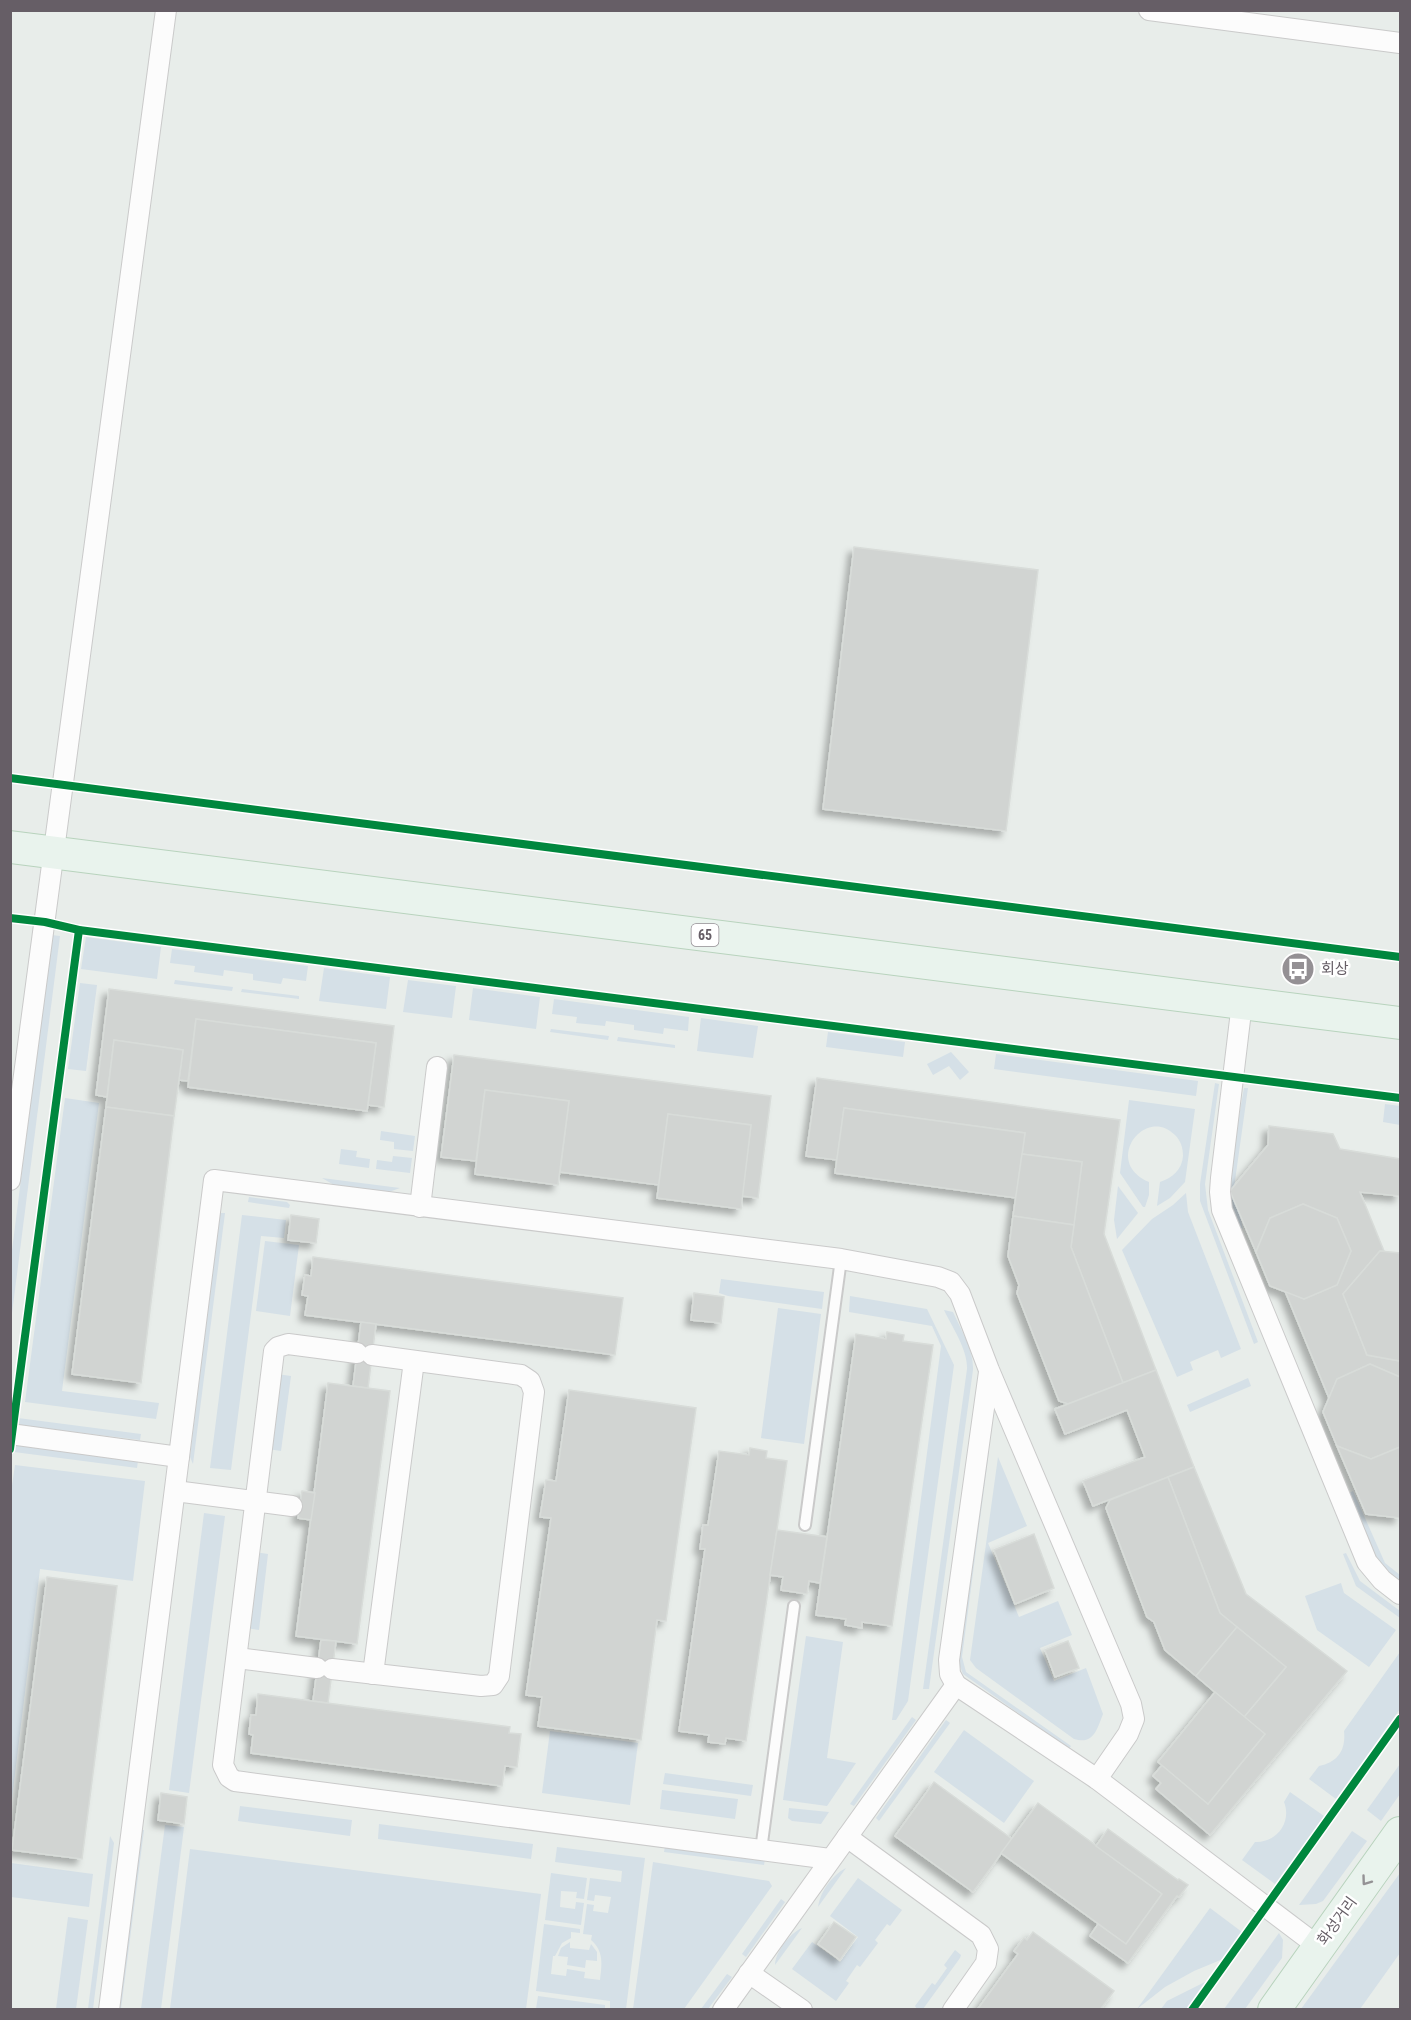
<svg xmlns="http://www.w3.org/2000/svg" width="1411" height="2020" font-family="'Roboto Condensed','Noto Sans KR',sans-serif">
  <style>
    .green { fill: #d5e0e7 }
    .building { fill: #d1d4d2; stroke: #d8dcd9; stroke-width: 1.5; filter: url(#shadow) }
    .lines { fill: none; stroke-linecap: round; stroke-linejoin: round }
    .service-casing { stroke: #cacaca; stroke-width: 14 }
    .minor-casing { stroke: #cacaca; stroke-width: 22 }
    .primary-casing { stroke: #b8d3bd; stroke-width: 34 }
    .service { stroke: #fcfcfc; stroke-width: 10 }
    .minor { stroke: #fcfcfc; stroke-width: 20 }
    .primary { stroke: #e9f3ed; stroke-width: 32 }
    .cycleway-casing { stroke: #fff; stroke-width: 11 }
    .cycleway { stroke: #00873e; stroke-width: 8 }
    .oneway { stroke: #949295 }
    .labels { text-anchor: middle; stroke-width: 5; stroke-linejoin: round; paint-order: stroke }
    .shield { fill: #fff; stroke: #948e94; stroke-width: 1.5 }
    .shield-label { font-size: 14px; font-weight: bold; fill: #665e66 }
    .poi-label { font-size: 15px; fill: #665e66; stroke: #fff; text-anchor: start }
    .street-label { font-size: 15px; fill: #665e66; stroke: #fff }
  </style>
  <defs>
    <filter id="shadow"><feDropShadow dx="-5.5" dy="5.5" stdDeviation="3" flood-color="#0004"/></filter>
  </defs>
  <rect width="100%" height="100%" fill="#e8edea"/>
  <!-- green -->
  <g class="green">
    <polygon points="52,935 60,936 11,1321 11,1258"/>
    <polygon points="86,937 161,947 157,979 81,969"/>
    <polygon points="172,949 308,966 306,981 283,978 281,984 253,980 253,974 224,970 223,976 194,972 195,966 170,963"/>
    <polygon points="324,968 390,977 386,1009 319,1001"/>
    <polygon points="175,980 233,987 232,991 174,984"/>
    <polygon points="408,980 456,986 452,1018 403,1012"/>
    <polygon points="80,983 97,985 86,1071 68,1069"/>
    <polygon points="473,988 540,997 536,1029 469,1020"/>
    <polygon points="242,989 299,996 299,999 241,992"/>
    <polygon points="554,999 689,1017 688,1031 664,1028 663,1034 634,1030 634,1025 606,1021 605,1026 576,1023 577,1017 552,1014"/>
    <polygon points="701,1018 758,1026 753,1058 697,1051"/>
    <polygon points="551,1029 609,1036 608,1040 550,1032"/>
    <polygon points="828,1032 905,1042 903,1057 826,1047"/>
    <polygon points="618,1037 675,1045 675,1048 617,1041"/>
    <polygon points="951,1052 969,1072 960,1080 949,1066 933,1075 927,1064"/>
    <polygon points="996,1054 1198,1081 1196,1096 994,1069"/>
    <polygon points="1215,1083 1219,1084 1205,1184 1208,1210 1258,1342 1254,1344 1200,1201 1200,1184"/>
    <path d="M1244 1088H1248L1234 1188 1243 1229C1218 1216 1240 1113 1244 1088Z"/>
    <polygon points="65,1098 99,1103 62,1391 159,1403 156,1419 25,1402"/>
    <path d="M1129 1100 1195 1109 1185 1182 1170 1198 1157 1206 1160 1182C1172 1178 1182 1170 1183 1156 1183 1148 1181 1141 1175 1135 1145 1105 1102 1162 1149 1182V1195L1145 1207H1143L1120 1173Z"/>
    <polygon points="1385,1104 1400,1106 1400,1125 1383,1122"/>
    <polygon points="381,1131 415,1136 413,1151 394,1149 394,1142 380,1140"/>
    <polygon points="341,1149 357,1151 356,1157 370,1159 369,1168 339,1164"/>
    <polygon points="393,1156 412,1158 410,1173 376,1169 377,1160 392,1162"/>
    <polygon points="322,1178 400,1188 389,1192 334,1185"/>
    <polygon points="1118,1186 1138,1213 1117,1239 1114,1220"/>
    <polygon points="1186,1193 1188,1212 1241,1349 1221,1358 1218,1350 1190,1362 1193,1370 1177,1377 1122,1250 1152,1219 1173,1205"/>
    <polygon points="249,1197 287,1202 290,1205 289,1208 248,1202"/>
    <polygon points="220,1213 225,1213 193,1464 190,1457"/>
    <polygon points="242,1215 286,1220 284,1238 261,1236 231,1470 210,1468"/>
    <polygon points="265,1241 299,1245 290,1316 256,1311"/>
    <polygon points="721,1279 824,1292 822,1309 728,1296 719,1293"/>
    <polygon points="850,1296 927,1309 954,1365 908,1701 896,1720 892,1720 941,1346 932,1326 849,1312"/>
    <polygon points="778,1308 821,1314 804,1444 761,1438"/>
    <path d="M944 1310 953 1312C961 1330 974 1350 973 1370L929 1689H923L967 1369C968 1350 952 1327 944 1310Z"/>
    <polygon points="277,1374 291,1376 281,1451 268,1449"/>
    <polygon points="1248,1378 1251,1386 1190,1412 1187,1405"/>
    <polygon points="18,1418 141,1434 140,1440 18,1425"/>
    <polygon points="15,1445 138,1461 137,1468 14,1452"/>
    <polygon points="985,1450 989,1451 962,1657 966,1672 1071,1746 1069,1749 963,1674 958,1661"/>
    <path d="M998 1457 1027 1526 988 1543 1019 1617 1058 1601 1072 1635 1040 1648 1054 1681 1086 1668 1103 1714C1097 1729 1094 1745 1074 1739L976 1668 970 1660Z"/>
    <polygon points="15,1465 145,1481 133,1581 40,1569 11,1807 10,1499"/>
    <polygon points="1353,1491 1385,1563 1400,1575 1400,1581 1385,1569 1378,1561 1349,1493"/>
    <polygon points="204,1513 225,1516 189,1793 169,1790"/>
    <polygon points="255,1552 268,1554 259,1630 245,1628"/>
    <polygon points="1346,1553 1360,1581 1400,1611 1400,1618 1356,1586 1343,1554"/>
    <polygon points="1341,1583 1344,1593 1396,1630 1369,1667 1317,1630 1305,1596"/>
    <polygon points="806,1636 843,1642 827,1758 856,1763 827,1806 783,1800"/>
    <path d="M1400 1652V1709L1336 1799 1309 1779 1319 1766C1338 1762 1346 1750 1344 1731Z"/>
    <polygon points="912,1717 916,1720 854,1806 850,1804"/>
    <polygon points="946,1720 950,1723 879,1821 876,1818"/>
    <polygon points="964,1730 1034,1781 1004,1823 934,1772"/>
    <polygon points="550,1731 638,1743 630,1805 542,1793"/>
    <polygon points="1400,1764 1400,1794 1381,1821 1367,1810"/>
    <polygon points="665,1773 753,1785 751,1796 663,1784"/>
    <polygon points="662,1790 738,1799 735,1819 660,1809"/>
    <path d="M1290 1792 1324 1816 1275 1884 1242 1860 1255 1842C1277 1843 1292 1822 1284 1802Z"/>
    <polygon points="240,1806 352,1820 350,1836 238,1821"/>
    <polygon points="789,1808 829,1812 821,1824 792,1821 788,1818"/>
    <polygon points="379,1824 533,1844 531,1859 378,1839"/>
    <polygon points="165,1825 184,1827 161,2009 141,2009"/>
    <polygon points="140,1830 144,1830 121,2009 117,2010"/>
    <polygon points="1352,1831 1367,1841 1323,1901 1316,1904 1299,1905"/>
    <polygon points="110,1836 114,1843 93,2009 88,2009"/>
    <polygon points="665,1846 765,1859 764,1865 664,1852"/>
    <path d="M557 1847 645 1858 626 2009H610V2001L536 1991 544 1924 580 1929V1933L571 1932V1938L562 1943 555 1956H553L551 1974 566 1976 567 1969 585 1972 584 1978 600 1980C602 1965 604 1951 591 1940L592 1935 583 1934 587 1904 594 1905 593 1911 608 1913 611 1897 595 1895 594 1901 587 1900 590 1878 621 1882 622 1871 555 1862Z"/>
    <polygon points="190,1849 541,1894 526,2009 170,2009"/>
    <polygon points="653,1862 769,1881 772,1886 684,2009 633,2009"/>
    <polygon points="11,1863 93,1874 89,1907 11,1897"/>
    <path d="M846 1868 818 1907C820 1892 832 1875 846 1868Z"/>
    <polygon points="551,1873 587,1878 584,1899 576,1898 577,1892 561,1891 560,1907 575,1909 576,1902 584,1903 581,1925 545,1920"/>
    <polygon points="1400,1873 1400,1953 1360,2009 1301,2009"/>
    <polygon points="858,1878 902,1910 890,1926 887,1924 875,1940 878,1943 860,1967 857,1965 846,1981 849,1983 836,2001 792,1969 812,1942 840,1962 858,1937 830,1916"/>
    <polygon points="781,1899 785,1902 746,1957 742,1954"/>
    <polygon points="1210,1908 1242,1932 1223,1959 1194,1971 1165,1987 1137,2009"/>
    <polygon points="68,1917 88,1920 76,2009 56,2009"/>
    <path d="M802 1928 775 1965C775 1952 790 1933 802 1928Z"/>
    <polygon points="1279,1933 1283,1940 1282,1958 1245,2009 1224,2009"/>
    <polygon points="570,1942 570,1948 589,1950 591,1944 597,1952 597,1961 586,1960 585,1968 567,1965 568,1957 558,1956 561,1948"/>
    <polygon points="955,1950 961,1955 960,1958 923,2009 917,2009 915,2006 932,1983 935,1985 947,1968 944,1965"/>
    <polygon points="727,1974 732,1977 708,2009 701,2009"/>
    <polygon points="1207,1981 1187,2009 1161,2009 1167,2001"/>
    <polygon points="538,1996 605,2005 605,2009 536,2009"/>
  </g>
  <!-- building -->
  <g class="building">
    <polygon points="854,547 1038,570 1006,831 823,809"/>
    <polygon points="109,989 394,1026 384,1107 368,1105 376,1043 196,1019 188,1081 179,1080 183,1050 114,1040 107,1097 96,1095"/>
    <polygon points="196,1019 376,1043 367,1111 188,1087"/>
    <polygon points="114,1040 183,1050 174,1116 106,1107"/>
    <polygon points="454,1055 771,1096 758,1198 742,1196 751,1125 668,1114 659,1185 560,1172 569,1101 485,1090 476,1161 441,1157"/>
    <polygon points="817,1078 1120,1120 1104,1234 1156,1370 1123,1383 1071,1247 1082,1162 1022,1154 1025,1133 844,1108 837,1160 806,1156"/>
    <polygon points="485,1090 569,1101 558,1185 475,1174"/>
    <polygon points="106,1107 174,1116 141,1383 72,1374"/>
    <polygon points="844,1108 1025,1133 1016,1198 835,1173"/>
    <polygon points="668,1114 751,1125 741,1209 657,1198"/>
    <polygon points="1269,1126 1333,1134 1340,1149 1400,1159 1400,1196 1360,1192 1384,1251 1380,1251 1343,1294 1367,1355 1400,1361 1400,1377 1370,1364 1337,1379 1329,1398 1285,1291 1304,1299 1337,1285 1351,1251 1337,1218 1303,1204 1270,1218 1256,1252 1230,1191 1268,1145"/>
    <polygon points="1022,1154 1082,1162 1074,1225 1013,1216"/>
    <polygon points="1303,1204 1337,1218 1351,1251 1337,1285 1304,1299 1270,1286 1256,1252 1270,1218"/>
    <polygon points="291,1215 319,1219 316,1243 288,1240"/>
    <polygon points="1013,1216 1074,1225 1071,1247 1123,1383 1068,1404 1059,1401 1017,1293 1019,1285 1008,1256"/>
    <polygon points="1380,1251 1400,1253 1400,1361 1367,1355 1343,1294"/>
    <polygon points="313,1257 623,1298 615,1355 305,1315 308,1296 302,1295 305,1275 311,1276"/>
    <polygon points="694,1293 724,1297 721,1323 691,1320"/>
    <polygon points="361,1322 376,1324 368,1388 353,1386"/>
    <polygon points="887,1332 904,1335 903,1341 933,1345 892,1626 862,1622 862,1628 845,1625 846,1619 816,1615 856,1334 886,1339"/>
    <polygon points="1370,1364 1400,1377 1400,1447 1371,1459 1337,1446 1323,1412 1337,1379"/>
    <polygon points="1156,1370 1194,1467 1093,1506 1083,1481 1145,1457 1127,1410 1065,1434 1055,1409"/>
    <polygon points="328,1383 390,1391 357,1644 296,1636"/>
    <polygon points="569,1390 696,1408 666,1621 657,1620 641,1740 538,1726 542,1697 526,1695 551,1518 540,1517 546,1480 556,1481"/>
    <polygon points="1337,1446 1371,1459 1400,1447 1400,1518 1366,1514"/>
    <polygon points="750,1448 767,1451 766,1458 787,1461 746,1741 726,1738 725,1744 708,1742 709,1735 679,1731 705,1549 700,1549 703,1525 708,1525 719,1451 749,1455"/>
    <polygon points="1194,1467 1246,1594 1347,1671 1210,1835 1156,1789 1161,1783 1153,1776 1162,1765 1208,1804 1265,1734 1244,1717 1286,1667 1220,1613 1168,1477"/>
    <polygon points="1168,1477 1220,1613 1237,1627 1196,1676 1165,1650 1154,1622 1147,1617 1106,1508 1110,1500"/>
    <polygon points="302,1491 315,1493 311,1520 298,1518"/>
    <polygon points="777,1530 827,1537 820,1583 809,1581 807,1594 781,1590 783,1577 770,1575"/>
    <polygon points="1034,1534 1054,1588 1015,1604 994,1550"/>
    <polygon points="47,1577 117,1586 82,1859 12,1850"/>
    <polygon points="1237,1627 1286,1667 1244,1717 1196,1676"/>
    <polygon points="321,1640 336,1641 328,1703 313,1701"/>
    <polygon points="1068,1641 1079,1668 1055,1677 1045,1650"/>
    <polygon points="1215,1692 1265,1734 1208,1804 1158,1762"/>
    <polygon points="258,1694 510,1727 509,1733 521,1734 517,1767 505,1766 502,1786 251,1753 253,1735 249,1734 251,1715 256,1715"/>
    <polygon points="934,1782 1012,1839 973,1892 895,1836"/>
    <polygon points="161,1793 187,1797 184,1824 158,1820"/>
    <polygon points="1038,1803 1162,1894 1126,1944 1001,1853"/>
    <polygon points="1108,1829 1178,1880 1179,1879 1188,1885 1179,1897 1177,1896 1128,1963 1090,1936 1098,1924 1126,1944 1162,1894 1096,1846"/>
    <polygon points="834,1922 856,1937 840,1960 818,1944"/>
    <polygon points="1033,1932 1114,1991 1100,2010 977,2010 1018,1954 1014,1951 1024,1938 1027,1940"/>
  </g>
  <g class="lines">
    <!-- service casing -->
    <g class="service-casing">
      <g id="service">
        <polyline points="805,1525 841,1259"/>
        <polyline points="761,1850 794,1606"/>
      </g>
    </g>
    <!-- minor casing -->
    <g class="minor-casing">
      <g id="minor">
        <polyline points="1149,10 1400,43"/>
        <polyline points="1242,1003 1221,1178 1220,1192 1222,1210 1367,1562 1382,1580 1400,1594"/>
        <polyline points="10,1180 166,10"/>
        <polyline points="420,1207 437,1067"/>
        <polyline points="357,1353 288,1344 278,1347 274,1351 223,1765 229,1777 235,1781 830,1859"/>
        <polyline points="989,1372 949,1660 950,1674 956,1685 1097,1779 1319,1947"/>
        <polyline points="10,1434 179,1457"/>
        <polyline points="175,1491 292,1506"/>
        <polyline points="237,1658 317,1668"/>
        <polyline points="332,1669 481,1686 493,1685 499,1676 534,1392 530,1381 521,1375 372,1355"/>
        <polyline points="373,1674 414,1361"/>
        <polyline points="847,1837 981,1935 988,1949 986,1963 953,2010"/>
        <polyline points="749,1973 802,2010"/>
        <polyline points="109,2010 214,1180 841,1259 938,1277 951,1282 960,1294 989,1370 1131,1704 1134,1719 1128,1734 1097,1779"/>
        <polyline points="723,2010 956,1685"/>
      </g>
    </g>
    <!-- primary casing -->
    <g class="primary-casing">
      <g id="primary">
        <polyline points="10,847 1400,1023"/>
        <polyline points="1274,2010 1400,1833"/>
      </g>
    </g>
    <!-- service -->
    <use href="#service" class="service"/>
    <!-- minor -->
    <use href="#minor" class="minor"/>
    <!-- primary -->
    <use href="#primary" class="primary"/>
    <!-- cycleway casing -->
    <g class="cycleway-casing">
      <g id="cycleway">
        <polyline points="10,778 1400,957"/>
        <polyline points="10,918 45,922 79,930 1400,1098"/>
        <polyline points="10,1449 79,930"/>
        <polyline points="1192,2010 1400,1719"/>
      </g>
    </g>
    <!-- cycleway -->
    <use href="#cycleway" class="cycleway"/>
  </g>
  <!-- one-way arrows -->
  <defs><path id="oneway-chevron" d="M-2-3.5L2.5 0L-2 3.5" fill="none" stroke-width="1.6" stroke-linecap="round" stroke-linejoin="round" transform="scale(1.5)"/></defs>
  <use class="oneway" href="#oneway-chevron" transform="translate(1366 1881) rotate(126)"/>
  <!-- icons -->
  <defs>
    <g id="bus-disc" transform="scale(1.725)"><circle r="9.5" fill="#949094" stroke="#fff"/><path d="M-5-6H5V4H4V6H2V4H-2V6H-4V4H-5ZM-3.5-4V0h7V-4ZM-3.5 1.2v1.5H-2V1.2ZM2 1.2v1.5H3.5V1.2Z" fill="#fff"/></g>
  </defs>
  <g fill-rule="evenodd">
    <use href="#bus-disc" x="1298" y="969"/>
  </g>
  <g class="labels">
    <!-- shield labels -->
    <rect class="shield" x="691.5" y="924" width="27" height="22" rx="4.5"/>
    <g class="shield-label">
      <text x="705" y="940">65</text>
    </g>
    <!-- poi labels -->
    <g class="poi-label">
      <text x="1321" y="974">회상</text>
    </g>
    <!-- street labels -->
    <g class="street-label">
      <text transform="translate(1337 1921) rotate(-54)" y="5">화성거리</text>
    </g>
  </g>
  <!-- border -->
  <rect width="1411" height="2020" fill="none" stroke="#665e66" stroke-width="24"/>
</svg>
